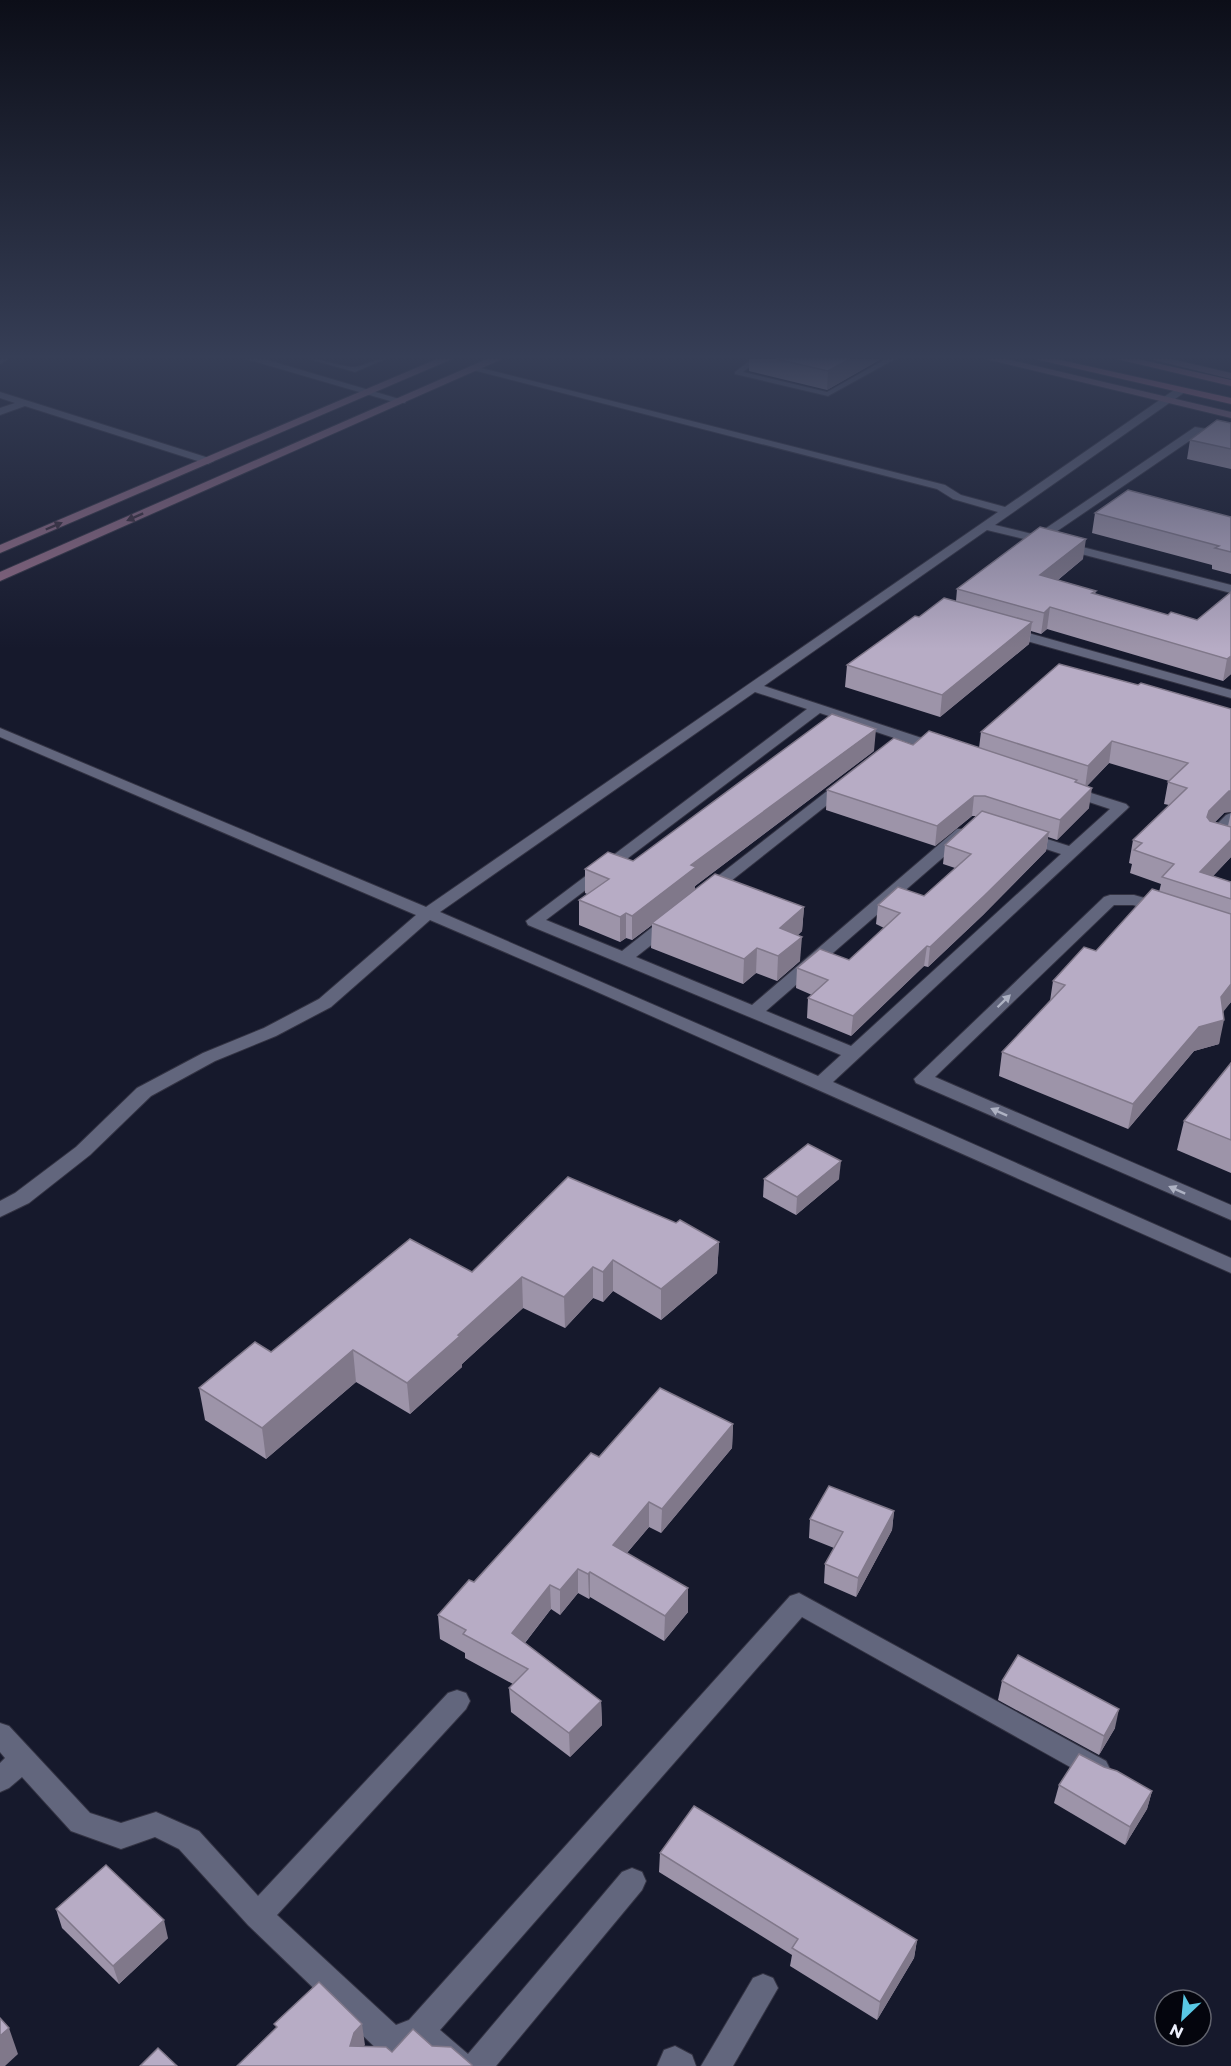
<svg xmlns="http://www.w3.org/2000/svg" width="1231" height="2066" font-family="Montserrat,sans-serif">
  <style>
    .lines { fill: none; stroke-linecap: round; stroke-linejoin: round }
    .lane-casing { stroke: #333343; stroke-width: 2 }
    .street-casing { stroke: #333343; stroke-width: 2 }
    .secondary-casing { stroke: #333343; stroke-width: 2 }
    .primary-casing { stroke: #333343; stroke-width: 2 }
    .lane { fill: #62667d; fill-rule: evenodd }
    .street { fill: #62667d; fill-rule: evenodd }
    .secondary { fill: #8e6983; fill-rule: evenodd }
    .primary { fill: #b96c8a; fill-rule: evenodd }
    .wall { fill: #9d94a9 }
    .shaded-wall { fill: #80788a }
    .building { fill: #b7acc5; stroke: #80788a; stroke-width: 1.5 }
    .oneway { fill: #3b2d3c }
    .oneway2 { fill: #aeb2c3 }
  </style>
  <rect width="100%" height="100%" fill="#16192c"/>
  <g class="lines">
    <!-- lane casing -->
    <g class="lane-casing">
      <g id="lane">
        <path d="M309 359C324 359 337 366 352 367 361 368 373 359 385 359L355 372Z"/>
        <polygon points="752,359 760,359 743,372 827,392 886,359 895,359 828,396 735,374 735,372"/>
      </g>
    </g>
    <!-- street casing -->
    <g class="street-casing">
      <g id="street">
        <polygon points="0,359 8,359 0,364"/>
        <polygon points="246,359 264,359 406,401 405,403 397,403"/>
        <path d="M473 366 945 485 961 495 1005 507 1177 388H1185V392L995 525 1036 535 1195 427 1231 433V439L1201 433 1047 538 1231 585V593L1039 543 1032 547 1028 546V540L987 530 764 686 946 746 948 749 946 752H936L820 713 546 920 622 951 665 917H677L679 921 677 925 636 957 752 1005 957 829H969L971 832 969 835 766 1011 851 1046 1061 854 1019 840 1017 837 1019 834 1025 832 1069 846 1110 809 1062 793 1059 790 1062 787H1072L1126 804 1129 807 1126 810 833 1082 1231 1258V1273L586 987 430 920 331 1007 276 1036 215 1061 151 1096 90 1155 29 1203 0 1217V1201L15 1193 76 1147 137 1088 203 1053 264 1028 319 999 416 915 0 737V728L426 907 998 512 953 499 937 489 473 370ZM755 692 807 709 526 921 528 925 841 1055 818 1076 440 912Z"/>
        <polygon points="0,392 212,459 214,461 208,464 204,463 25,406 0,415 0,408 15,403 0,398"/>
        <polygon points="1007,627 1231,690 1231,698 1002,634 1000,631 1002,628"/>
        <polygon points="845,779 850,781 853,784 850,787 712,896 700,896 698,893 700,890 840,781"/>
        <polygon points="1231,813 1231,827 1222,836 1231,840 1231,850 1206,841 1204,838 1206,835 1226,815"/>
        <polygon points="1110,895 1134,895 1169,905 1171,909 1163,914 1133,905 1114,905 935,1077 1231,1205 1231,1220 916,1083 914,1079 1104,897"/>
        <polygon points="799,1593 1106,1761 1110,1769 1106,1777 1097,1781 1088,1777 802,1617 440,2030 468,2054 622,1872 632,1868 642,1872 646,1881 642,1890 496,2066 436,2066 415,2047 392,2057 381,2053 248,1925 179,1849 155,1837 121,1849 71,1831 22,1777 9,1788 0,1792 0,1763 5,1758 0,1752 0,1723 9,1726 90,1813 121,1823 156,1812 199,1831 258,1896 448,1693 457,1690 466,1693 470,1701 466,1709 277,1915 396,2025 409,2020 790,1596"/>
        <polygon points="763,1974 773,1978 778,1988 733,2066 701,2066 753,1978"/>
        <polygon points="675,2046 692,2055 696,2066 657,2066 664,2050"/>
      </g>
    </g>
    <!-- secondary casing -->
    <g class="secondary-casing">
      <g id="secondary">
        <polygon points="437,359 452,359 0,553 0,545"/>
        <polygon points="487,359 502,359 0,581 0,572"/>
        <polygon points="986,359 1006,359 1231,412 1231,418"/>
        <polygon points="1150,359 1171,359 1231,373 1231,379"/>
      </g>
    </g>
    <!-- primary casing -->
    <g class="primary-casing">
      <g id="primary">
        <polygon points="1035,359 1056,359 1231,398 1231,404"/>
        <polygon points="1117,359 1138,359 1231,380 1231,386"/>
      </g>
    </g>
    <!-- lane -->
    <use href="#lane" class="lane"/>
    <!-- street -->
    <use href="#street" class="street"/>
    <!-- secondary -->
    <use href="#secondary" class="secondary"/>
    <!-- primary -->
    <use href="#primary" class="primary"/>
  </g>
  <!-- wall -->
  <g class="wall">
    <polygon points="749,359 881,359 827,390 749,371"/>
    <polygon points="1231,423 1231,469 1187,459 1190,440"/>
    <polygon points="1095,513 1231,517 1231,574 1212,569 1212,565 1092,533"/>
    <polygon points="1083,559 1058,580 1096,591 1095,594 1168,615 1197,620 1231,592 1231,674 1223,681 1047,629 1041,634 1031,631 1029,644 940,717 845,687 847,665 919,617 956,601 957,589"/>
    <polygon points="1138,685 1224,813 1215,822 1228,826 1231,812 1231,857 1213,876 1231,882 1231,1002 1223,1011 1219,1044 1194,1051 1128,1129 999,1076 1002,1052 1050,1001 1053,981 1096,951 1159,892 1161,884 1130,873 1132,864 1129,863 1133,840 1169,805 1164,804 1168,782 1169,781 1109,763 1087,786 1089,808 1057,840 1048,837 1046,851 983,915 928,967 924,966 851,1036 807,1018 808,998 812,995 796,988 797,968 849,960 884,928 876,924 878,905 924,896 955,868 943,864 945,845 976,816 972,816 935,846 826,810 827,790 913,745 979,748 981,732"/>
    <polygon points="874,751 695,886 695,889 804,907 802,931 798,935 800,961 777,981 756,973 743,984 651,948 652,925 632,940 626,938 620,942 579,925 579,900 587,894 585,893 585,869 633,861"/>
    <polygon points="1231,1063 1231,1173 1177,1150 1184,1121"/>
    <polygon points="764,1179 839,1179 796,1215 763,1197"/>
    <polygon points="719,1242 717,1273 661,1320 613,1291 603,1302 593,1298 565,1328 523,1308 462,1364 462,1367 410,1414 356,1382 266,1459 205,1420 199,1388 271,1352 472,1272"/>
    <polygon points="733,1424 732,1448 661,1533 649,1527 627,1553 688,1612 664,1641 590,1597 589,1599 578,1593 560,1615 551,1609 525,1643 601,1701 602,1725 570,1757 511,1712 509,1688 513,1684 465,1658 465,1653 440,1639 438,1615 474,1582"/>
    <polygon points="894,1511 892,1530 856,1597 824,1583 825,1564 834,1548 809,1538 810,1519"/>
    <polygon points="1002,1681 1115,1728 1099,1755 998,1700"/>
    <polygon points="1104,1767 1152,1791 1147,1809 1125,1845 1054,1803 1059,1785"/>
    <polygon points="660,1853 917,1940 914,1958 877,2020 790,1966 792,1955 659,1872"/>
    <polygon points="56,1909 168,1938 119,1984 62,1928"/>
  </g>
  <!-- shaded-wall -->
  <g class="shaded-wall">
    <polygon points="850,359 881,359 827,390 828,371"/>
    <polygon points="1086,539 1083,559 1038,596 1040,575"/>
    <polygon points="1050,607 1047,629 1041,634 1044,613"/>
    <polygon points="1032,622 1029,644 940,717 942,695"/>
    <polygon points="1231,656 1231,674 1223,681 1227,659"/>
    <polygon points="876,729 874,751 695,886 695,891 652,923 652,925 632,940 632,916 691,865"/>
    <polygon points="1112,741 1109,763 1085,788 1088,766"/>
    <polygon points="1092,788 1089,808 1057,840 1060,820"/>
    <polygon points="1229,791 1231,791 1231,812 1224,813 1204,833 1207,817 1209,811"/>
    <polygon points="974,796 972,816 935,846 937,826"/>
    <polygon points="1049,832 1046,851 983,915 928,967 930,947"/>
    <polygon points="1231,840 1231,857 1201,889 1200,872"/>
    <polygon points="804,907 802,931 778,953 780,928"/>
    <polygon points="626,913 626,938 620,942 620,917"/>
    <polygon points="802,937 800,961 777,981 778,956"/>
    <polygon points="927,946 924,966 851,1036 853,1016"/>
    <polygon points="757,948 756,973 743,984 744,959"/>
    <polygon points="1231,984 1231,1002 1216,1021 1221,997"/>
    <polygon points="1224,1020 1219,1044 1194,1051 1128,1129 1133,1104 1199,1027"/>
    <polygon points="841,1161 839,1179 796,1215 797,1197"/>
    <polygon points="719,1242 717,1273 661,1320 661,1289"/>
    <polygon points="613,1260 613,1291 603,1302 603,1272"/>
    <polygon points="593,1267 593,1298 565,1328 564,1297"/>
    <polygon points="522,1277 523,1308 462,1364 462,1367 410,1414 407,1383 458,1335"/>
    <polygon points="353,1350 356,1382 266,1459 262,1428"/>
    <polygon points="733,1424 732,1448 661,1533 662,1509"/>
    <polygon points="649,1502 649,1527 613,1569 613,1545"/>
    <polygon points="894,1511 892,1530 856,1597 858,1578"/>
    <polygon points="578,1569 578,1593 560,1615 560,1590"/>
    <polygon points="590,1572 590,1597 589,1599 588,1574"/>
    <polygon points="550,1585 551,1609 513,1658 512,1633"/>
    <polygon points="688,1588 688,1612 664,1641 665,1616"/>
    <polygon points="601,1701 602,1725 570,1757 569,1733"/>
    <polygon points="1119,1709 1115,1728 1099,1755 1104,1736"/>
    <polygon points="1152,1791 1147,1809 1125,1845 1130,1827"/>
    <polygon points="164,1920 168,1938 119,1984 113,1966"/>
    <polygon points="917,1940 914,1958 877,2020 880,2002"/>
    <polygon points="362,2024 365,2045 357,2054 350,2046 354,2033"/>
    <polygon points="9,2028 18,2054 5,2066 0,2066 0,2036"/>
  </g>
  <!-- building -->
  <g class="building">
    <polygon points="776,359 850,359 828,371"/>
    <polygon points="1217,420 1231,423 1231,449 1190,440"/>
    <polygon points="1128,490 1231,517 1231,552 1215,548 1219,546 1095,513"/>
    <polygon points="1040,527 1086,539 1040,575 1096,591 1092,593 1168,615 1171,612 1197,620 1231,592 1231,656 1227,659 1050,607 1044,613 957,589"/>
    <polygon points="944,598 1032,622 942,695 847,665 915,616 919,617"/>
    <polygon points="1059,664 1138,685 1141,683 1231,709 1231,791 1229,791 1209,811 1207,817 1210,821 1231,827 1231,840 1200,872 1231,882 1231,899 1162,877 1174,864 1134,850 1142,843 1133,840 1187,788 1168,782 1188,763 1112,741 1088,766 981,732"/>
    <polygon points="832,714 876,729 691,865 696,867 632,916 626,913 620,917 579,900 609,879 585,869 608,852 633,861"/>
    <polygon points="929,731 1077,780 1075,782 1092,788 1060,820 985,796 974,796 937,826 827,790 894,738 913,745"/>
    <polygon points="982,811 1049,832 985,895 930,947 927,946 853,1016 808,998 828,980 797,968 820,949 849,960 900,913 878,905 898,887 924,896 971,854 945,845"/>
    <polygon points="715,874 804,907 780,928 802,937 778,956 757,948 744,959 652,923"/>
    <polygon points="1152,889 1231,914 1231,984 1221,997 1224,1020 1199,1027 1133,1104 1002,1052 1065,985 1053,981 1084,947 1096,951"/>
    <polygon points="1231,1063 1231,1140 1184,1121"/>
    <polygon points="808,1144 841,1161 797,1197 764,1179"/>
    <polygon points="568,1177 676,1223 680,1220 719,1242 661,1289 613,1260 603,1272 593,1267 564,1297 522,1277 458,1335 460,1336 407,1383 353,1350 262,1428 199,1388 255,1342 271,1352 410,1239 472,1272"/>
    <polygon points="660,1388 733,1424 662,1509 649,1502 613,1545 688,1588 665,1616 590,1572 588,1574 578,1569 560,1590 550,1585 512,1633 601,1701 569,1733 509,1688 528,1669 463,1634 466,1630 438,1615 469,1580 474,1582 591,1453 599,1457"/>
    <polygon points="829,1486 894,1511 858,1578 825,1564 843,1532 810,1519"/>
    <polygon points="1018,1655 1119,1709 1104,1736 1002,1681"/>
    <polygon points="1079,1754 1104,1767 1117,1771 1152,1791 1130,1827 1059,1785"/>
    <polygon points="694,1806 917,1940 880,2002 792,1948 798,1939 660,1853"/>
    <polygon points="106,1865 164,1920 113,1966 56,1909"/>
    <polygon points="319,1982 362,2024 354,2033 350,2046 386,2047 392,2052 413,2029 432,2046 451,2047 472,2065 471,2066 237,2066 277,2027 274,2024"/>
    <polygon points="0,2018 9,2028 0,2036"/>
    <polygon points="158,2048 177,2066 140,2066"/>
  </g>
  <!-- one-way arrows -->
  <defs><path id="oneway-solid" d="M-6-.8H1V-3.2L6.5 0L1 3.2V.8H-6Z" transform="scale(1.5)"/></defs>
  <g class="oneway">
    <use href="#oneway-solid" transform="translate(135 517) rotate(156)"/>
    <use href="#oneway-solid" transform="translate(54 526) rotate(-23)"/>
  </g>
  <g class="oneway2">
    <use href="#oneway-solid" transform="translate(1004 1001) rotate(-44)"/>
    <use href="#oneway-solid" transform="translate(999 1112) rotate(-156)"/>
    <use href="#oneway-solid" transform="translate(1177 1190) rotate(-156)"/>
  </g>
  <!-- sky -->
  <linearGradient id="sky" x2="0" y2="1"><stop stop-color="#0c0e18"/><stop offset="0.55" stop-color="#363e56"/><stop offset="1" stop-color="#363e56" stop-opacity="0"/></linearGradient>
  <rect width="1231" height="649" fill="url(#sky)"/>
  <!-- north arrow -->
  <g transform="translate(1183 2018) rotate(206)"><circle r="28" fill="#04050d" stroke="#61636d" stroke-width="1.5"/>
  <path d="M0-4.5L10 22L0 15L-10 22Z" fill="#59c8e4"/>
  <text y="-9" font-size="16" font-weight="bold" text-anchor="middle" fill="#edf0fd">N</text>
  </g>
</svg>
